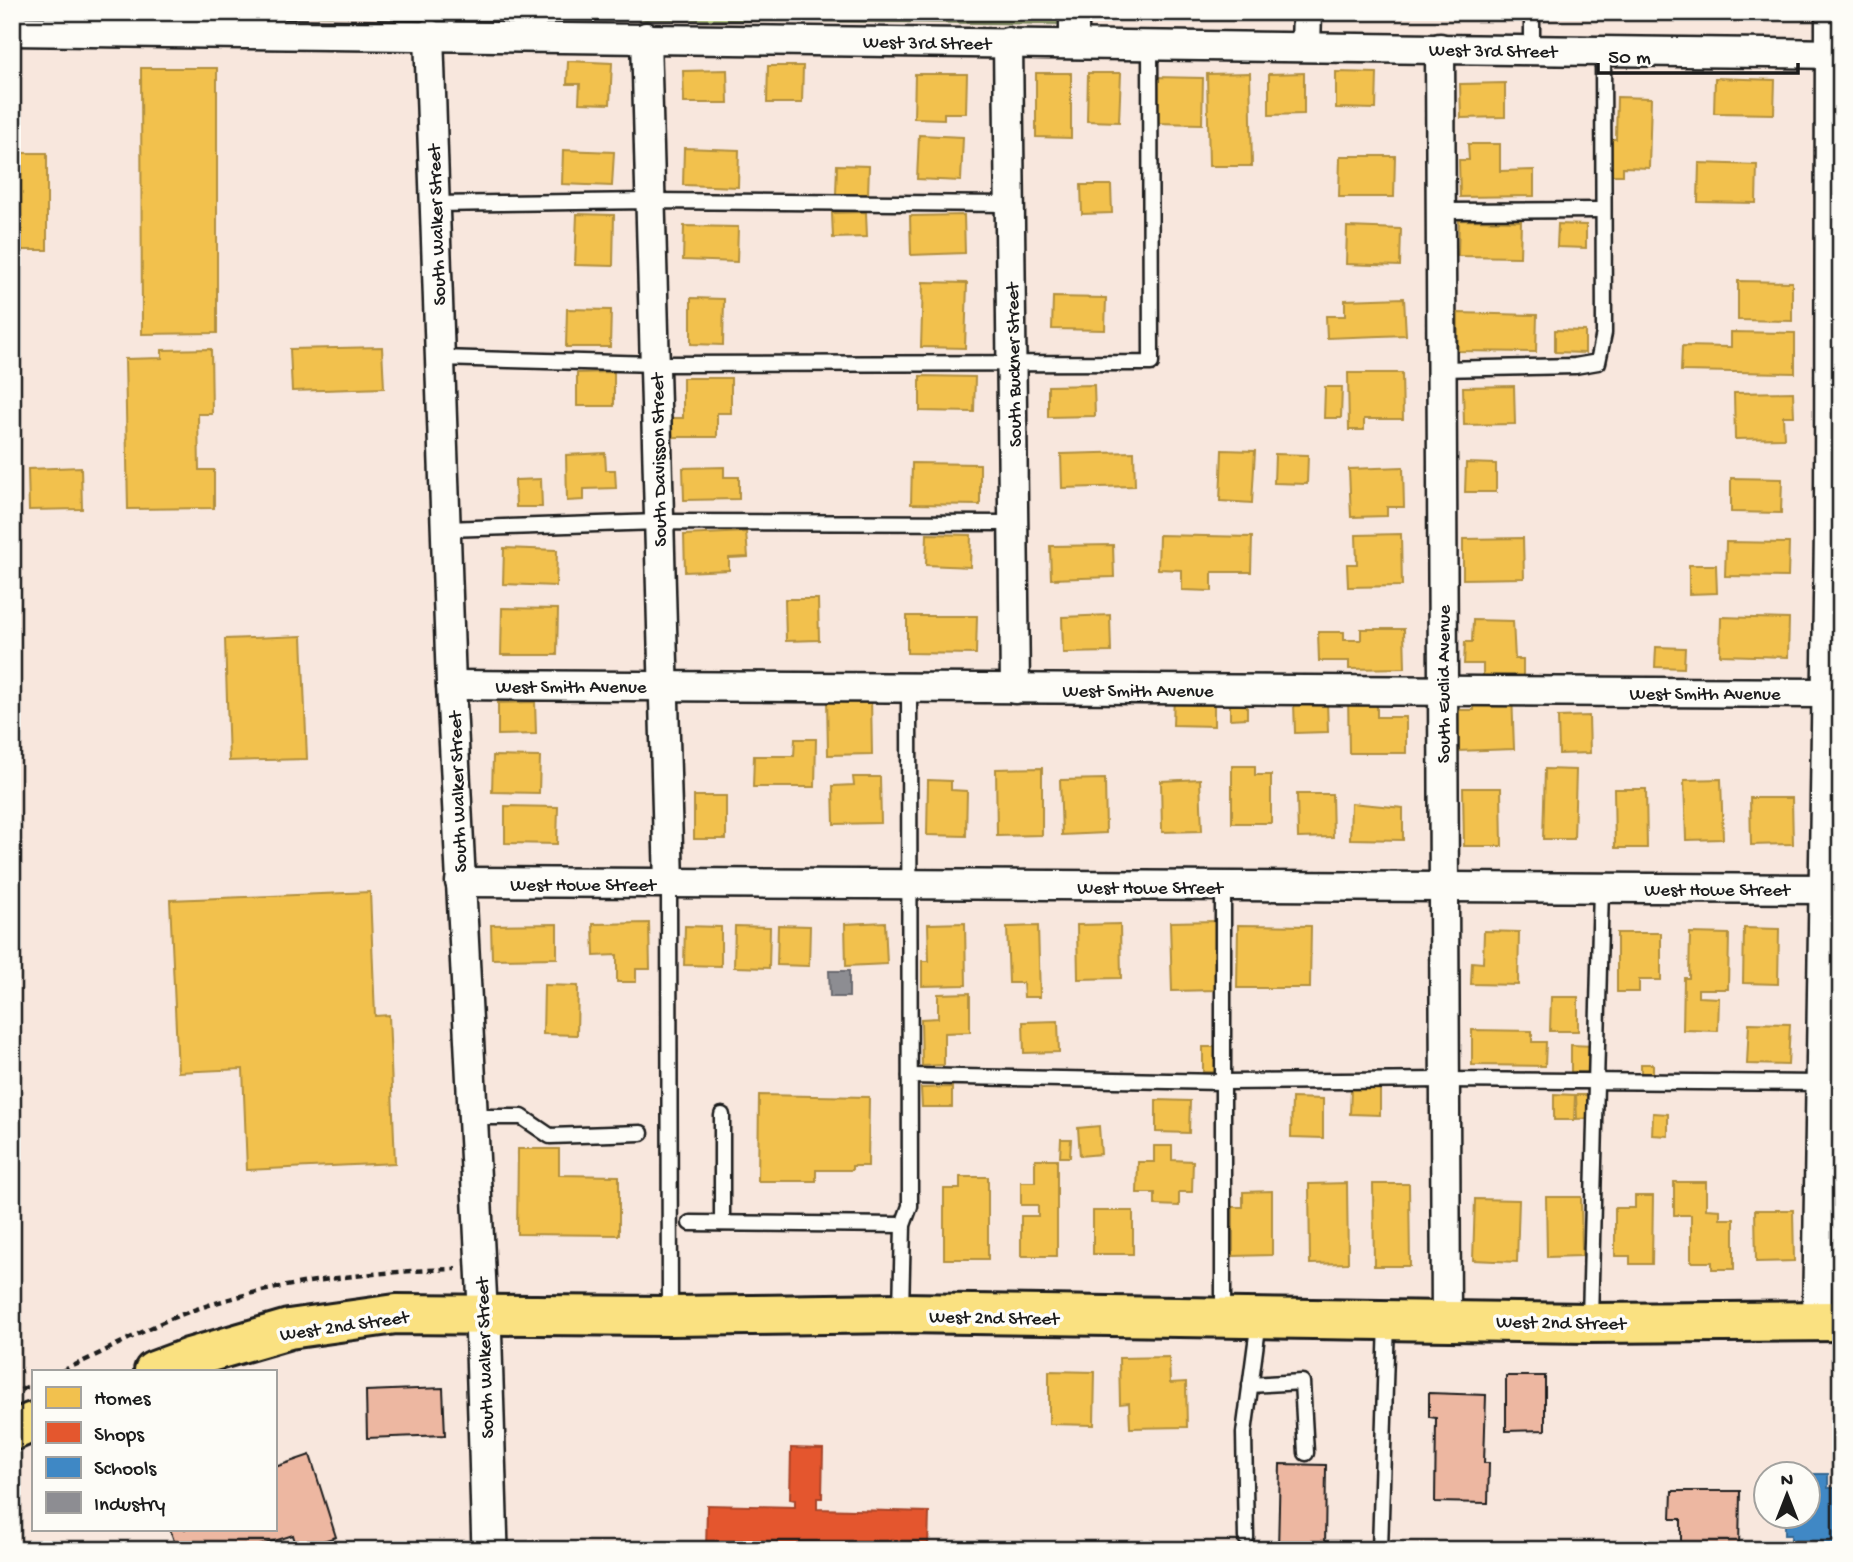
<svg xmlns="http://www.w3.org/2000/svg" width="1853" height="1562" font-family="'Gochi Hand',sans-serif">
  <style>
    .green { fill: #cfe397; stroke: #76805a; stroke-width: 2 }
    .homes { fill: #f2c14e; stroke: #b2903f; stroke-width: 2 }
    .shops { fill: #e4572e; stroke: #a84529; stroke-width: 2 }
    .schools { fill: #3f88c5; stroke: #346892; stroke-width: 2 }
    .industry { fill: #8d8d92; stroke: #6b6b6f; stroke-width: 2 }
    .building { fill: #edb7a1; stroke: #1c1c1c; stroke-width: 2 }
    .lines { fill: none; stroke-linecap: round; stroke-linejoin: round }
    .service-casing { stroke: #1c1c1c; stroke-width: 19 }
    .minor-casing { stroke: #1c1c1c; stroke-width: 33 }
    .tertiary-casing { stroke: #1c1c1c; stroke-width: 40 }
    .primary-casing { stroke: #1c1c1c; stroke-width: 44 }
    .path { stroke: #1c1c1c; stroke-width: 4.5; stroke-dasharray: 7 5; stroke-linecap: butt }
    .service { stroke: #fdfcf7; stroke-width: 14 }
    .minor { stroke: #fdfcf7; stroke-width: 28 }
    .tertiary { stroke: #fdfcf7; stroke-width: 35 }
    .primary { stroke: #fae181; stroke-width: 38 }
    .labels { text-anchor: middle; stroke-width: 7; stroke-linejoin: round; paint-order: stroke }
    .street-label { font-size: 19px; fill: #1c1c1c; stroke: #fdfcf7 }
  </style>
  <rect width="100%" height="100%" fill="#f8e7dd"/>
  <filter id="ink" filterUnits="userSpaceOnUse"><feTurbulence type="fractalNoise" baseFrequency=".0143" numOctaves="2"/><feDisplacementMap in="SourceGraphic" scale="14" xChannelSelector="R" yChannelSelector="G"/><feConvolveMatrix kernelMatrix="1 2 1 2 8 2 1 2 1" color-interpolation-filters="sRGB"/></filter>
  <g filter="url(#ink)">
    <!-- green -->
    <polygon class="green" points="49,12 1070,12 1070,24"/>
    <!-- homes -->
    <g class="homes">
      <polygon points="1728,12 1797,12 1797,15"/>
      <polygon points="568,61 612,63 610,104 579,103 580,84 567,84"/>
      <polygon points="768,66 803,66 802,103 767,103"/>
      <polygon points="141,68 217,68 217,333 142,334"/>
      <polygon points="727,70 728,103 684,103 683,71"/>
      <polygon points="1336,72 1377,73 1376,109 1336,108"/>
      <polygon points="1036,73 1071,73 1071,138 1036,137"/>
      <polygon points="1088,73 1121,73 1119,122 1087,121"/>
      <polygon points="1250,73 1252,166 1209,166 1207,74"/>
      <polygon points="1304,73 1304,114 1269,115 1269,74"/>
      <polygon points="915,74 967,74 966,113 944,113 944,119 914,118"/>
      <polygon points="1154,77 1203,78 1202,124 1153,123"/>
      <polygon points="1715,78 1775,80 1774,114 1714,113"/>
      <polygon points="1505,83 1505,117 1461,118 1460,84"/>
      <polygon points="1617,97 1651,98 1649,168 1623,167 1623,175 1607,175 1608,139 1616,139"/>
      <polygon points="919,135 963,137 961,181 917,179"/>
      <polygon points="1468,144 1500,144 1500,171 1534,170 1534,196 1460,197 1459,160 1469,160"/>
      <polygon points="684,148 739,150 738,187 683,185"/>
      <polygon points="563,150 614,152 612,186 562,184"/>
      <rect x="12" y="153" width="35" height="97"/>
      <polygon points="1340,156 1395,156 1394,197 1339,197"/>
      <polygon points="1699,163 1757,165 1756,203 1698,202"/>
      <polygon points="837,165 869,166 868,195 836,194"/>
      <polygon points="1081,185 1111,185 1112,213 1082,214"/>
      <polygon points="866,212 867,237 833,238 832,213"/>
      <polygon points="577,214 614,215 613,266 575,265"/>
      <polygon points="964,215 965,253 911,255 910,216"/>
      <polygon points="1459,220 1521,221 1520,257 1458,256"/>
      <polygon points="1558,224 1586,225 1586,248 1557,247"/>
      <polygon points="684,226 738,227 737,262 683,260"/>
      <polygon points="1347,227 1401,229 1400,266 1346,264"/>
      <polygon points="1738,281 1792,282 1792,321 1738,320"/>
      <polygon points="923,282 967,283 965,348 921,347"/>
      <polygon points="1053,297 1106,298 1105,330 1052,329"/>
      <polygon points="691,298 724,299 723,345 691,344"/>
      <polygon points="1404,298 1406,335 1327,338 1326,316 1345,316 1345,300"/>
      <polygon points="567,309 611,310 610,347 566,347"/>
      <polygon points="1458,313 1537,315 1536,352 1458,351"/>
      <polygon points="1555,330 1585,331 1585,353 1555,352"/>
      <polygon points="1731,332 1795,333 1795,373 1681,371 1682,346 1731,347"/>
      <polygon points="382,347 384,388 292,391 290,349"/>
      <polygon points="211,349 212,414 198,414 199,470 214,470 214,508 128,509 125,359 162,358 162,350"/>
      <polygon points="614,372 614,406 577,406 577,373"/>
      <polygon points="1348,373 1402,373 1403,419 1364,419 1364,430 1349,430"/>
      <polygon points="920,376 975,377 974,412 920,411"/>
      <polygon points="683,378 731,378 731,413 717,413 717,437 672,437 672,418 683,418"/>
      <polygon points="1094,385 1095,416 1048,417 1048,386"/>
      <polygon points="1514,386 1515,424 1464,425 1463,387"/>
      <polygon points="1325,387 1342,387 1341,418 1324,418"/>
      <polygon points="1793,392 1794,416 1783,416 1784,438 1735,439 1734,393"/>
      <polygon points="1222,450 1255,451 1252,503 1220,501"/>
      <polygon points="1134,452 1135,486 1062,488 1061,454"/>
      <polygon points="605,453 606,470 615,470 616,488 584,489 584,500 567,501 566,455"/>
      <polygon points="1275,454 1308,455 1307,484 1274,483"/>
      <polygon points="912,463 980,464 980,505 911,504"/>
      <polygon points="1466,463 1496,464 1496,492 1465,492"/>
      <polygon points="81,467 82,509 29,510 28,469"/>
      <polygon points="724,467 724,477 739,477 739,499 684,500 683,468"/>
      <polygon points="1403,467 1404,507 1387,507 1387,516 1351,517 1349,469"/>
      <polygon points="1731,478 1782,479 1781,513 1731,512"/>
      <polygon points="541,479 542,507 516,507 515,480"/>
      <polygon points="746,532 748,557 729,558 729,570 685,572 684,535"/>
      <polygon points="927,534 971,535 970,567 926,565"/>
      <polygon points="1401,534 1402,586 1348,587 1347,564 1357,564 1356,535"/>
      <polygon points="1159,535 1252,537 1251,572 1212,572 1212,591 1182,590 1182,570 1158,569"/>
      <polygon points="1523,538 1524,578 1463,579 1463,539"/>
      <polygon points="1726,542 1789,543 1788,577 1725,576"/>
      <polygon points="1113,545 1114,577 1051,579 1050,546"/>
      <polygon points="504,548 557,550 556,586 503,584"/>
      <polygon points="1689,565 1716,565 1717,593 1689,594"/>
      <polygon points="785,599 818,599 819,640 786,641"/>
      <polygon points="502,608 558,609 557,655 501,655"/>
      <polygon points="1110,615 1111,652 1063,653 1062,617"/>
      <polygon points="907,616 977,616 976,654 907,653"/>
      <polygon points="1721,617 1789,619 1788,657 1720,655"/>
      <polygon points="1473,620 1513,621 1515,659 1523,659 1523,677 1483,677 1483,664 1464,664 1465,642 1472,642"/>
      <polygon points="1361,629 1404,629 1405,668 1349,669 1349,661 1319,661 1318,632 1344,632 1344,640 1361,640"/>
      <polygon points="302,636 307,759 229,761 225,639"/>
      <polygon points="1656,647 1685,648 1684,668 1655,667"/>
      <polygon points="1512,692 1514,749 1457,751 1456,710 1474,710 1474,693"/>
      <polygon points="1174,693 1214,694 1214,726 1173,725"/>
      <polygon points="1377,695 1377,717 1406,717 1406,753 1349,753 1348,696"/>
      <polygon points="871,696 872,754 828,755 827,697"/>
      <polygon points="1230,698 1247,698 1247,718 1230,719"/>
      <polygon points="1327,701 1328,732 1295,733 1294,703"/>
      <polygon points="535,702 536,734 498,735 498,703"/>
      <polygon points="1589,716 1590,753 1559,754 1558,717"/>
      <polygon points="795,739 816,739 815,787 753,787 754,756 794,756"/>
      <polygon points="493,756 540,757 539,793 492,792"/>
      <polygon points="1232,766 1255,766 1255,775 1271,775 1271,823 1232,823"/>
      <polygon points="1042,768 1042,835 997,836 996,769"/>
      <polygon points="1545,769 1576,770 1574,839 1543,839"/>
      <polygon points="853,777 880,777 881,823 834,824 833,786 854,785"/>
      <polygon points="1105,779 1106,833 1062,835 1060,780"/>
      <polygon points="1200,779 1202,831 1162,832 1161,781"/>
      <polygon points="1721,779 1723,839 1686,840 1684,780"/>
      <polygon points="928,780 951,781 951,790 967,791 966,836 927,835"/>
      <polygon points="1463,788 1501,788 1502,846 1464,846"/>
      <polygon points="1614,789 1646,789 1647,848 1615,848"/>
      <polygon points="1297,794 1332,794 1333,837 1298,838"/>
      <rect x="694" y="796" width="32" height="43"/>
      <polygon points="1750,798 1792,798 1793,844 1751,845"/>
      <polygon points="1351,803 1403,808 1403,840 1350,839"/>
      <polygon points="505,806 558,807 557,844 505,843"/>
      <polygon points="370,892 375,1016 389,1015 395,1163 247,1170 243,1069 178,1072 170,900"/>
      <polygon points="1216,921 1217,990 1172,991 1170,922"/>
      <polygon points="885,922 887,964 846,966 845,924"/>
      <polygon points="649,923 650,969 636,969 636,982 617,982 617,955 594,956 593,924"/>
      <polygon points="965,923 966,985 922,986 922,961 929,961 928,924"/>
      <polygon points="557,924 557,958 492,959 491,925"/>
      <polygon points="1120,924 1121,978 1078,979 1077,925"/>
      <polygon points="778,925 810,926 809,966 777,965"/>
      <polygon points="1238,925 1311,926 1310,988 1237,988"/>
      <polygon points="685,926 721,927 721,966 684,965"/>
      <polygon points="735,926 770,927 769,968 734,967"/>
      <polygon points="1038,926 1040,997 1024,997 1023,983 1009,983 1007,927"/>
      <polygon points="1744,928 1779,929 1778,984 1743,983"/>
      <polygon points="1484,931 1519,932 1518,985 1471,984 1472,962 1483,963"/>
      <polygon points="1617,933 1661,933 1661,980 1639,980 1639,992 1617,992"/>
      <polygon points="1690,933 1729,934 1728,989 1698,989 1698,997 1719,998 1718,1031 1683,1030 1684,978 1689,978"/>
      <polygon points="544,985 578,986 577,1035 543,1034"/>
      <polygon points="970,993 970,1032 944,1033 944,1065 922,1066 921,1019 938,1018 938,994"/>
      <polygon points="1551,997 1578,997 1578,1031 1550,1031"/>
      <polygon points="1058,1021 1059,1052 1024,1053 1023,1022"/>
      <polygon points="1749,1023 1790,1024 1788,1065 1747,1064"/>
      <polygon points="1472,1030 1532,1031 1532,1042 1546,1042 1545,1066 1472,1065"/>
      <polygon points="1571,1045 1593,1046 1592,1072 1571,1072"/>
      <rect x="1203" y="1047" width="16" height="25"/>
      <rect x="1641" y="1064" width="12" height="16"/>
      <polygon points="952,1087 952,1107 922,1107 921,1088"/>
      <polygon points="1351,1089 1380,1089 1380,1115 1350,1114"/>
      <polygon points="1554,1094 1575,1095 1574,1120 1554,1120"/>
      <polygon points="759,1095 869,1097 868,1166 852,1166 852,1170 816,1170 816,1181 758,1181"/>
      <polygon points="1576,1095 1593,1095 1594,1118 1577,1119"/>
      <polygon points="1292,1098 1323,1099 1323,1138 1291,1137"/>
      <polygon points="1156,1100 1190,1101 1189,1133 1156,1132"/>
      <polygon points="1653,1113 1668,1114 1668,1136 1652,1135"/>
      <polygon points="1099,1126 1101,1154 1080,1156 1078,1128"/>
      <polygon points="1061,1139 1071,1139 1070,1157 1060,1157"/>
      <polygon points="1154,1146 1172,1146 1172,1160 1193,1161 1192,1192 1179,1192 1179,1206 1155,1205 1155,1193 1137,1193 1138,1162 1154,1162"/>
      <polygon points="518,1149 559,1149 559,1175 619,1176 619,1235 517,1234"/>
      <polygon points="1035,1159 1057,1159 1057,1256 1021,1256 1021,1216 1038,1216 1038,1205 1021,1205 1021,1182 1035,1182"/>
      <polygon points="960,1177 988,1177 988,1259 944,1259 944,1189 960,1189"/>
      <polygon points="1674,1182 1706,1182 1706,1209 1720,1210 1720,1219 1734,1219 1734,1269 1712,1269 1712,1262 1691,1262 1691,1215 1674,1215"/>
      <polygon points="1347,1183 1348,1263 1310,1264 1309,1184"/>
      <polygon points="1373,1184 1409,1184 1410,1266 1374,1266"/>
      <polygon points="1272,1191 1272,1255 1233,1256 1233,1207 1243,1207 1243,1192"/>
      <polygon points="1635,1196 1653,1196 1652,1264 1630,1264 1630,1256 1615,1256 1615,1208 1635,1208"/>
      <polygon points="1546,1197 1581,1197 1582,1256 1547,1257"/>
      <polygon points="1475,1199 1519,1200 1517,1262 1473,1260"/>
      <polygon points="1755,1210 1793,1210 1794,1261 1756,1262"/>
      <rect x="1093" y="1211" width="40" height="43"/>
      <polygon points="1169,1357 1170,1383 1186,1382 1187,1427 1130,1428 1129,1403 1120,1404 1119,1358"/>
      <polygon points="1049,1371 1095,1372 1094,1425 1049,1424"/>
    </g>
    <!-- shops -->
    <polygon class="shops" points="791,1448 823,1449 822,1498 817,1498 817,1509 929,1512 928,1550 706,1550 707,1505 795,1507 795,1500 790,1499"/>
    <!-- schools -->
    <polygon class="schools" points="1785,1474 1828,1474 1828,1488 1841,1488 1841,1550 1791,1550 1791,1535 1785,1535 1785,1516 1808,1516 1808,1474"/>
    <!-- industry -->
    <polygon class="industry" points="829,971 849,971 849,997 830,997"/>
    <!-- building -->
    <g class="building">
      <polygon points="1506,1376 1545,1376 1545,1430 1506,1431"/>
      <polygon points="443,1388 445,1435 367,1438 366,1391"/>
      <polygon points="1429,1393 1486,1395 1484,1463 1489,1463 1488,1503 1435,1502 1436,1418 1429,1417"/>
      <polygon points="310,1455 336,1537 297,1549 293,1535 246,1550 177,1550 170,1529 275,1529 275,1467"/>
      <polygon points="1280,1464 1326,1465 1325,1550 1278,1550"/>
      <polygon points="1672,1491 1740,1491 1739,1550 1622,1550 1622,1541 1647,1541 1647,1547 1681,1547 1681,1519 1671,1519"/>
    </g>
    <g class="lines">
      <!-- service casing -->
      <g class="service-casing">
        <g id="service">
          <polyline points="1532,50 1532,12"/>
          <polyline points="434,204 650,201 1010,204"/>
          <polyline points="1440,211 1602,210"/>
          <polyline points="440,358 655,364 1151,363 1150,44"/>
          <polyline points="1441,369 1575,366 1598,362 1604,333 1603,51"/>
          <polyline points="446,529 658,522 1014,523"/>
          <polyline points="669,884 670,1316"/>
          <polyline points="910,1076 1223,1082 1443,1080 1821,1083"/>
          <polyline points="722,1115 722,1223"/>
          <polyline points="472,1117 522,1117 550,1136 641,1133"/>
          <polyline points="690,1223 903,1225"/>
          <polyline points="901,1311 903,1225 910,1206 909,688"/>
          <polyline points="1223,1317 1223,887"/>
          <polyline points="1590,1320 1601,888"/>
          <polyline points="1250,1385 1302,1382 1306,1453"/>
          <polyline points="1246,1538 1244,1433 1259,1320"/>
          <polyline points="1380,1550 1387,1320"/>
        </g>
      </g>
      <!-- minor casing -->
      <g class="minor-casing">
        <g id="minor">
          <polyline points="12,31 1841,54"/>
          <polyline points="429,34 451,685 483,1316"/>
          <polyline points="646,37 669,884"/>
          <polyline points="1008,42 1015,689"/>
          <polyline points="1074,43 1074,12"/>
          <polyline points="1306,46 1307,12"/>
          <polyline points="1440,48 1446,1319"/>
          <polyline points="451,685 1824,693"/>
          <polyline points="460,882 1841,889"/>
          <polyline points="1817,1321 1829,533 1830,12"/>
        </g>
      </g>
      <!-- tertiary casing -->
      <g class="tertiary-casing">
        <polyline id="tertiary" points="483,1316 490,1550"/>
      </g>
      <!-- primary casing -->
      <g class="primary-casing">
        <g id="primary">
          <polyline points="154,1371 189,1358 289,1329 396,1314 670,1316 901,1313 1590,1323 1841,1321"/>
          <polyline points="12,1431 33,1422"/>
        </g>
      </g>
      <!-- path -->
      <g class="path">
        <path d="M62 1371C96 1356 129 1338 163 1322 251 1284 361 1272 456 1269"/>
        <polyline points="21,1390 33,1384"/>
      </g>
      <!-- service -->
      <use href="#service" class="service"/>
      <!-- minor -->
      <use href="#minor" class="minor"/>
      <!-- tertiary -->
      <use href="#tertiary" class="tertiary"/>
      <!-- primary -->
      <use href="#primary" class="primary"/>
    </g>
  </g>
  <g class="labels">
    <!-- street labels -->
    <g class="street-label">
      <text transform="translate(927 41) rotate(1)" y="7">West 3rd Street</text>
      <text transform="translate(1493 49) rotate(1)" y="7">West 3rd Street</text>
      <text transform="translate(435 225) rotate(-92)" y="7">South Walker Street</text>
      <text transform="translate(1012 365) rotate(-91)" y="7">South Buckner Street</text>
      <text transform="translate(657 460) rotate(-91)" y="7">South Davisson Street</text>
      <text transform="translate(1442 684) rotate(-90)" y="7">South Euclid Avenue</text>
      <text x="571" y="692">West Smith Avenue</text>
      <text x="1138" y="696">West Smith Avenue</text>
      <text x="1705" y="699">West Smith Avenue</text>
      <text transform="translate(456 792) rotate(-92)" y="7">South Walker Street</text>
      <text x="583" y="890">West Howe Street</text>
      <text x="1150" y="893">West Howe Street</text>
      <text x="1717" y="895">West Howe Street</text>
      <text transform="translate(994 1316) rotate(1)" y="7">West 2nd Street</text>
      <text transform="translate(1561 1321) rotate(1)" y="7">West 2nd Street</text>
      <text transform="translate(344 1324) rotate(-8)" y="7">West 2nd Street</text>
      <text transform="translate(483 1358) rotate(-92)" y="7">South Walker Street</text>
    </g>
  </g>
  <!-- margin -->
  <rect width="1853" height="1562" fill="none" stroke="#fdfcf7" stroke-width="42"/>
  <rect x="21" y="21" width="1811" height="1520" fill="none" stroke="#1c1c1c" stroke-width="2.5" filter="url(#ink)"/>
  <!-- legend -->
  <rect x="32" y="1370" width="245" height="161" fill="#fdfcf7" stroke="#a3a29f" stroke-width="2"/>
  <rect x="46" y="1387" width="35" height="21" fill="#f2c14e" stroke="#a3a29f" stroke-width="2"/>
  <text x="94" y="1404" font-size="21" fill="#1c1c1c">Homes</text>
  <rect x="46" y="1422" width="35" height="21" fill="#e4572e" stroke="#a3a29f" stroke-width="2"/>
  <text x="94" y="1440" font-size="21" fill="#1c1c1c">Shops</text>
  <rect x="46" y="1457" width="35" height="21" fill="#3f88c5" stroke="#a3a29f" stroke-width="2"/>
  <text x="94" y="1474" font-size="21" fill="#1c1c1c">Schools</text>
  <rect x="46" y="1492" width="35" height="21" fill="#8d8d92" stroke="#a3a29f" stroke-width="2"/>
  <text x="94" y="1510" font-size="21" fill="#1c1c1c">Industry</text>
  <!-- north arrow -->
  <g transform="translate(1787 1495)"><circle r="33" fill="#fdfcf7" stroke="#a3a29f" stroke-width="2"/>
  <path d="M0-5L12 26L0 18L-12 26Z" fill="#1c1c1c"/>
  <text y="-10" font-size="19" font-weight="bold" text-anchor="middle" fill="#1c1c1c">N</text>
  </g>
  <!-- scale -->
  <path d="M1598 63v10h200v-10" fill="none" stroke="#1c1c1c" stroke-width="3.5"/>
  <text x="1608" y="63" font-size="21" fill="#1c1c1c" stroke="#fdfcf7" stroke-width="5" paint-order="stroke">50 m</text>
</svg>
